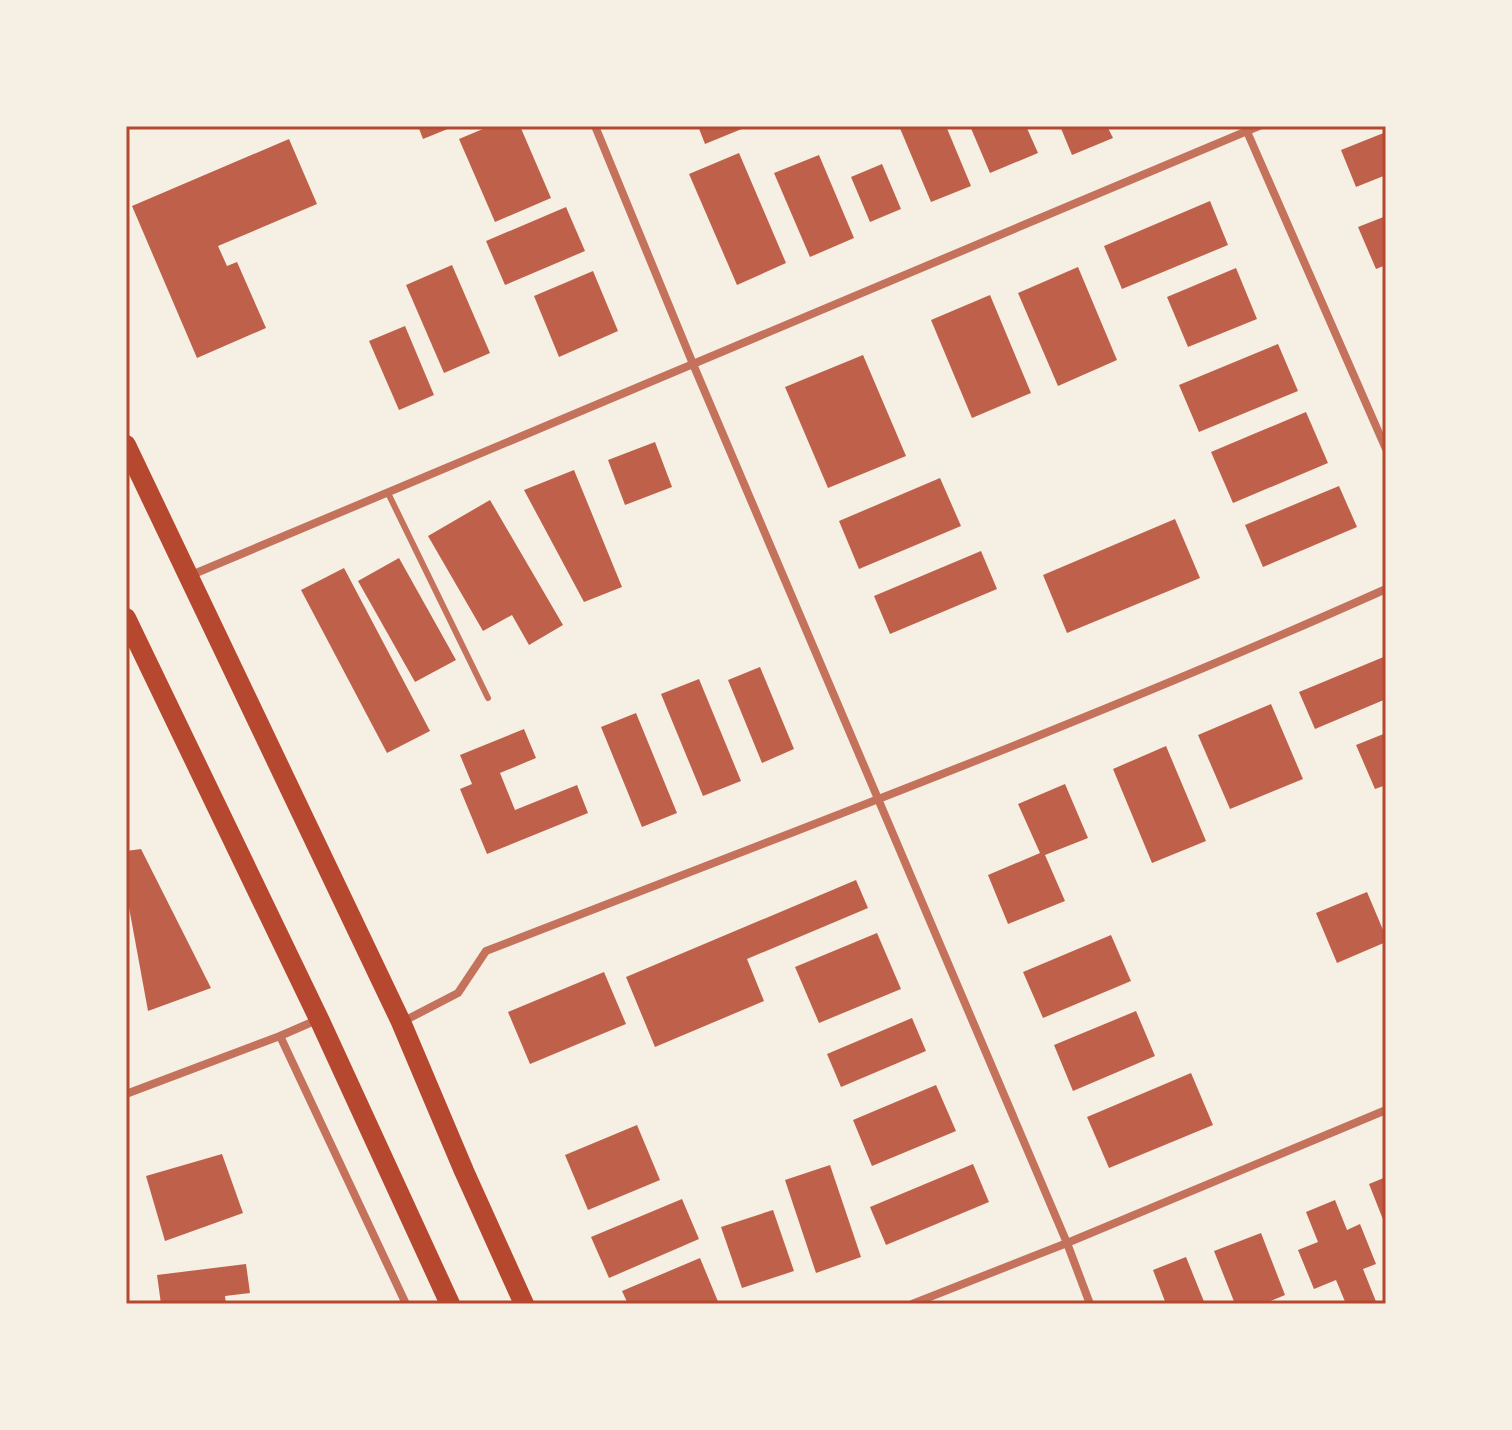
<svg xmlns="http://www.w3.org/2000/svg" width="1512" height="1430" font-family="'Nunito Sans',sans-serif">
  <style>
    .building { fill: #bf614a }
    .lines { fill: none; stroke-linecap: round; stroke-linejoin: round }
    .service { stroke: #c5725c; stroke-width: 6 }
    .minor { stroke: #c5725c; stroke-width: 8 }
    .primary { stroke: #b5482f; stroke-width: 20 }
    .neatline { fill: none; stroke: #b5482f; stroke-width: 3 }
  </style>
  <rect width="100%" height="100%" fill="#f6efe4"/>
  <!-- building -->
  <g class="building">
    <polygon points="418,126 455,126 423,139"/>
    <polygon points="490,126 520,126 551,198 495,222 459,139"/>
    <polygon points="698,126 749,126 705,144"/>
    <polygon points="899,126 946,126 971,186 931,202"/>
    <polygon points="970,126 1026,126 1038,153 990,173"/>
    <polygon points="1060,126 1107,126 1113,138 1072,155"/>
    <polygon points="1386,132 1386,175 1356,187 1341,150"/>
    <polygon points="289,139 317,204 218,246 227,266 237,262 266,328 197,358 132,206"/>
    <polygon points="739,153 786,263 737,285 689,174"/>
    <polygon points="819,155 854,238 810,257 774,173"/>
    <polygon points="882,164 901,209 870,222 851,177"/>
    <polygon points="1210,201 1228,245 1122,289 1104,246"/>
    <polygon points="566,207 585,251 505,285 486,241"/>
    <polygon points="1386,216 1386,265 1376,269 1358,227"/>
    <polygon points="452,265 490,353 444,373 406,285"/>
    <polygon points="1078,267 1117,360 1058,386 1018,293"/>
    <polygon points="1236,268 1257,319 1188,347 1167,297"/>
    <polygon points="593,271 618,331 559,357 534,296"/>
    <polygon points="990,295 1031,393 972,418 931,320"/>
    <polygon points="405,326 434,395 399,410 369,341"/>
    <polygon points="1278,344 1298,391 1199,432 1179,385"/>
    <polygon points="863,355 906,456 828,488 785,387"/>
    <polygon points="1306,412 1328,463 1233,503 1211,452"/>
    <polygon points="655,442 672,487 625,505 608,460"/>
    <polygon points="574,470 622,587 584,602 524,490"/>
    <polygon points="940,478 961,526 859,569 839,521"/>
    <polygon points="1339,486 1357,527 1263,567 1245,525"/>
    <polygon points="490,500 563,625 529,645 512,615 483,631 428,536"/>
    <polygon points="1175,519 1200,578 1067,633 1043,575"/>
    <polygon points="981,551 997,589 890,634 874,596"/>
    <polygon points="399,558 456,660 415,682 358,581"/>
    <polygon points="344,568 430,731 387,753 301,590"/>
    <polygon points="1386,656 1386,699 1315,729 1299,692"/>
    <polygon points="760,667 794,749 762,763 728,680"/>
    <polygon points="699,679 741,781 703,796 661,694"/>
    <polygon points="1271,704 1303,779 1230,809 1198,735"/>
    <polygon points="636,713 677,813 642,827 601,727"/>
    <polygon points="524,729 536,758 500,773 515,810 577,785 588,813 487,854 460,789 472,784 460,755"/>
    <polygon points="1386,733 1386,785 1375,789 1356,745"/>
    <polygon points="1166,746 1206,841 1152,863 1113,769"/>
    <polygon points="1065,784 1088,838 1045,855 1065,901 1008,924 988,875 1040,853 1018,804"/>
    <polygon points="141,849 211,988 148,1011 126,891 126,851"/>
    <polygon points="856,880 868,908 747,959 764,1001 655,1047 626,977"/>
    <polygon points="1367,892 1386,937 1386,942 1337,963 1316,913"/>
    <polygon points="877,933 901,989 819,1023 795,967"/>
    <polygon points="1111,935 1131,981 1043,1018 1023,972"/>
    <polygon points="604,972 626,1024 530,1064 508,1012"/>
    <polygon points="1136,1011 1155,1056 1073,1091 1054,1045"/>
    <polygon points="912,1018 926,1051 841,1087 827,1054"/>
    <polygon points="1191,1073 1213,1125 1109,1168 1087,1117"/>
    <polygon points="936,1085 956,1131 872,1166 853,1120"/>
    <polygon points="637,1125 660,1180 588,1210 565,1155"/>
    <polygon points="222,1154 243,1213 165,1241 146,1176"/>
    <polygon points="973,1164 989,1202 886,1245 870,1207"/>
    <polygon points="830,1165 861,1257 816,1273 785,1180"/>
    <polygon points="1386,1177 1386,1227 1369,1184"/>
    <polygon points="682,1199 699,1239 609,1278 591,1237"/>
    <polygon points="1335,1200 1347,1230 1360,1224 1376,1264 1363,1269 1377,1304 1346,1304 1336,1280 1314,1289 1298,1250 1318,1242 1306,1212"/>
    <polygon points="773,1210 794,1271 742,1288 721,1227"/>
    <polygon points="1261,1233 1285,1295 1263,1304 1235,1304 1214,1251"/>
    <polygon points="1186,1257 1205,1304 1166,1304 1153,1270"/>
    <polygon points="700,1258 719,1304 628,1304 622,1291"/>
    <polygon points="246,1264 250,1293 225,1296 226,1304 161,1304 157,1275"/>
  </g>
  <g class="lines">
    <!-- service -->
    <polyline class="service" points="388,493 488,698"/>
    <!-- minor -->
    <g class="minor">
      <polyline points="595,126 693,364 1067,1243 1090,1304"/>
      <polyline points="1245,127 1386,449"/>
      <polyline points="189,576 1259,126"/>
      <path d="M402 1022 458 993 486 951C787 834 1091 721 1386 589"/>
      <polyline points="280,1036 406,1304"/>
      <polyline points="126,1094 280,1036 319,1019"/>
      <polyline points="912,1304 1067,1243 1386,1110"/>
    </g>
    <!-- primary -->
    <g class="primary">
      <polyline points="126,445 401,1022 464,1171 524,1304"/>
      <polyline points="126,618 319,1019 450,1304"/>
    </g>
  </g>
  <!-- border -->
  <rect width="1512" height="1430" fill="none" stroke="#f6efe4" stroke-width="256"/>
  <rect x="128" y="128" width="1256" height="1174" class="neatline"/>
</svg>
